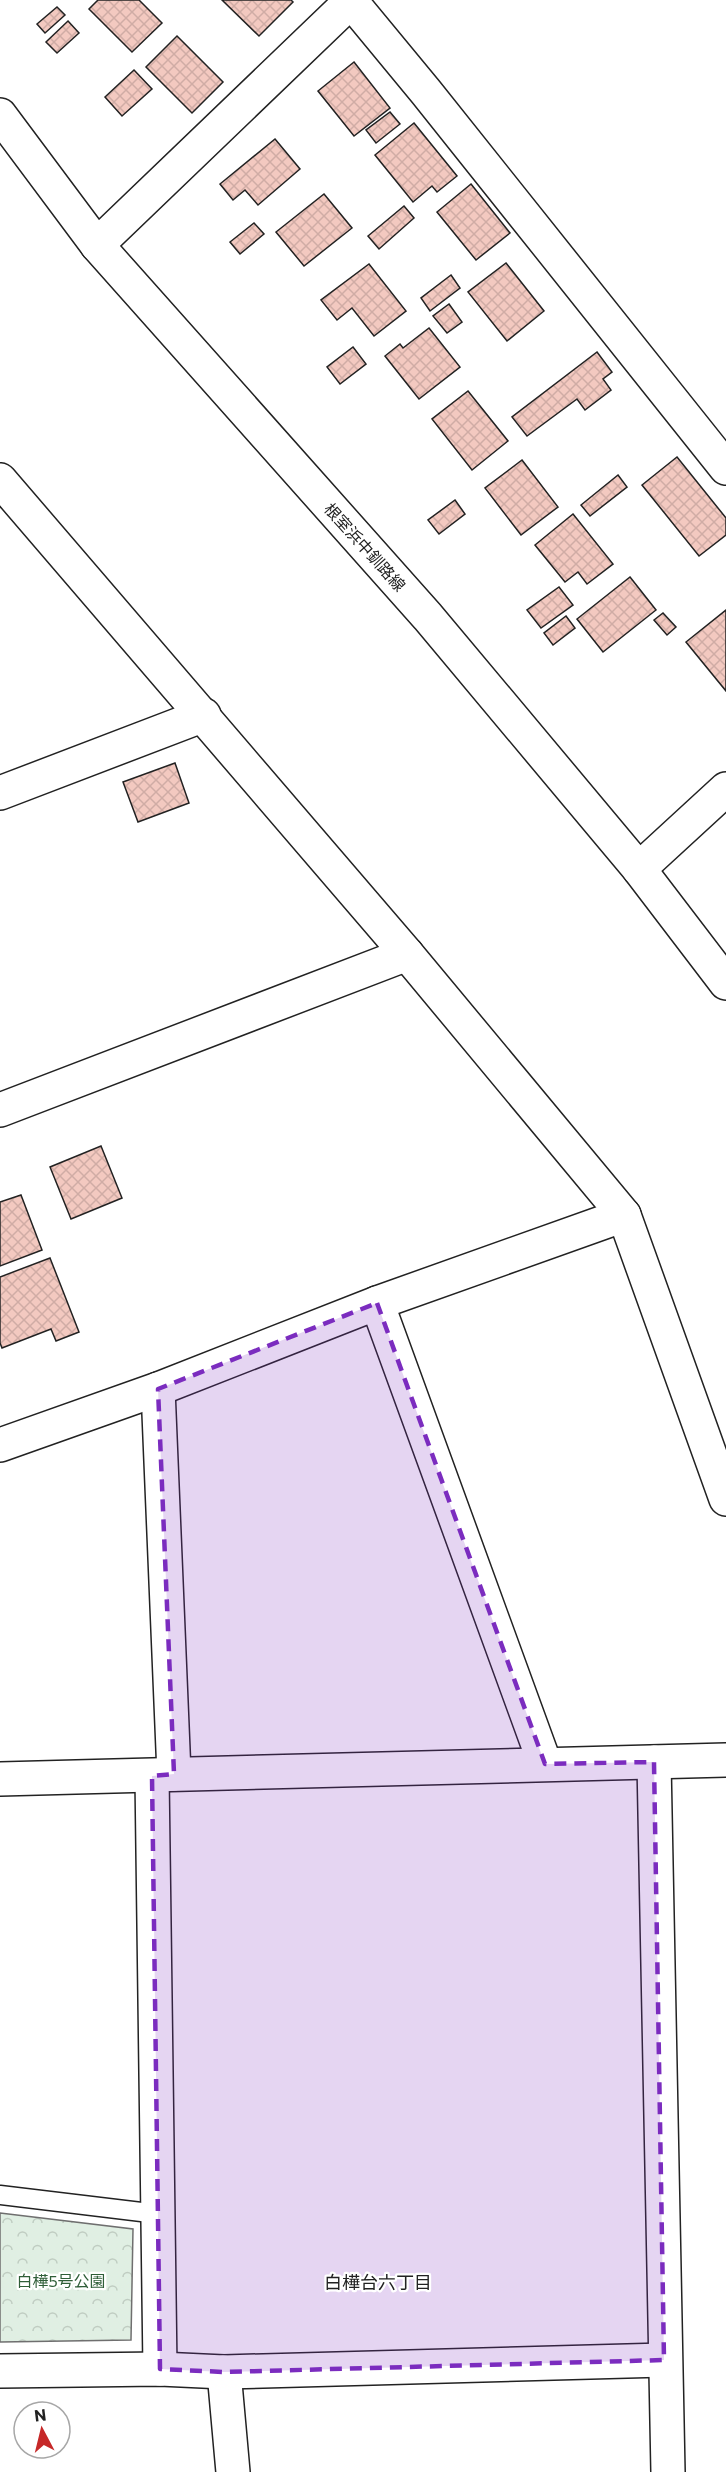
<svg xmlns="http://www.w3.org/2000/svg" width="726" height="2472" font-family="Commissioner,'Noto Sans JP',sans-serif">
  <style>
    .forest { fill: url(#forest-crowns); stroke: #6f6f6f; stroke-width: 1.5 }
    .building { fill: url(#building-cross-hatch); stroke: #222; stroke-width: 1.5 }
    .lines { fill: none; stroke-linecap: round; stroke-linejoin: round }
    .service-casing { stroke: #222; stroke-width: 21 }
    .minor-casing { stroke: #222; stroke-width: 36 }
    .primary-casing { stroke: #222; stroke-width: 36 }
    .service { stroke: #fff; stroke-width: 18 }
    .minor { stroke: #fff; stroke-width: 33 }
    .primary { stroke: #fff; stroke-width: 33 }
    .marked { fill: #7b2cbf; fill-opacity: 0.2; stroke: #7b2cbf; stroke-width: 4.5; stroke-dasharray: 12 8; stroke-linejoin: round }
    .labels { text-anchor: middle; stroke-width: 4.5; stroke-linejoin: round; paint-order: stroke }
    .street-label { font-size: 16px; fill: #222; stroke: #fff }
    .park-label { font-size: 16px; fill: #2f5e38; stroke: #fff }
    .neighbourhood-label { font-size: 18px; fill: #222; stroke: #fff }
  </style>
  <defs>
    <pattern id="forest-crowns" width="20" height="18" patternUnits="userSpaceOnUse" patternTransform="scale(1.5)"><rect width="20" height="18" fill="#e0efe3"/><path d="M2 6a3 3 0 1 1 6 0M12 15a3 3 0 1 1 6 0" fill="none" stroke="#c0cdc2"/></pattern>
    <pattern id="building-cross-hatch" width="8" height="8" patternUnits="userSpaceOnUse" patternTransform="scale(1.5)"><rect width="8" height="8" fill="#f3c9c0"/><path d="M0 0l8 8M0 8l8-8" fill="none" stroke="#d0aca5"/></pattern>
  </defs>
  <rect width="100%" height="100%" fill="#fff"/>
  <!-- forest -->
  <polygon class="forest" points="0,2213 133,2229 131,2340 0,2342"/>
  <!-- building -->
  <g class="building">
    <polygon points="98,0 139,0 162,23 132,52 89,9"/>
    <polygon points="222,0 291,0 293,2 259,36"/>
    <polygon points="57,7 65,15 45,33 37,24"/>
    <polygon points="68,21 79,33 57,53 46,42"/>
    <polygon points="177,36 223,82 192,113 146,67"/>
    <polygon points="354,62 390,108 354,136 318,91"/>
    <polygon points="134,70 152,89 122,116 105,97"/>
    <polygon points="390,112 400,124 376,143 366,130"/>
    <polygon points="414,123 457,176 437,192 432,186 413,202 375,155"/>
    <polygon points="275,139 300,169 258,205 245,190 233,200 220,184"/>
    <polygon points="471,184 510,233 476,260 437,212"/>
    <polygon points="324,194 352,228 304,266 276,232"/>
    <polygon points="404,206 414,218 379,249 368,236"/>
    <polygon points="254,223 264,234 240,254 230,242"/>
    <polygon points="506,263 544,311 507,341 468,292"/>
    <polygon points="369,264 406,311 374,336 352,308 337,320 321,300"/>
    <polygon points="451,275 460,288 430,311 421,298"/>
    <polygon points="449,304 462,322 447,333 433,316"/>
    <polygon points="429,328 460,367 419,399 385,356 400,344 403,348"/>
    <polygon points="353,347 366,364 340,384 327,367"/>
    <polygon points="597,352 612,372 603,379 611,390 585,410 577,399 527,436 512,417"/>
    <polygon points="468,391 508,441 472,470 432,419"/>
    <polygon points="677,457 726,518 726,535 699,556 642,485"/>
    <polygon points="522,460 558,507 521,535 485,488"/>
    <polygon points="618,475 627,487 590,516 581,505"/>
    <polygon points="455,500 465,514 439,534 428,520"/>
    <polygon points="573,514 613,564 587,584 578,572 565,582 535,545"/>
    <polygon points="630,577 656,610 603,652 577,619"/>
    <polygon points="559,587 573,605 541,628 527,610"/>
    <polygon points="726,610 726,691 686,642"/>
    <polygon points="663,613 676,627 667,635 654,620"/>
    <polygon points="566,616 575,628 553,645 544,633"/>
    <polygon points="175,763 189,803 138,822 123,782"/>
    <polygon points="101,1146 122,1198 71,1219 50,1167"/>
    <polygon points="21,1195 42,1250 0,1266 0,1202"/>
    <polygon points="50,1258 79,1332 56,1341 51,1329 2,1348 0,1343 0,1277"/>
  </g>
  <g class="lines">
    <!-- service casing -->
    <g class="service-casing">
      <polyline id="service" points="0,2195 158,2214"/>
    </g>
    <!-- minor casing -->
    <g class="minor-casing">
      <g id="minor">
        <polyline points="350,0 426,92 726,468"/>
        <polyline points="97,245 351,1"/>
        <polyline points="0,480 407,954 624,1215 726,1499"/>
        <polyline points="0,793 204,715"/>
        <polyline points="639,869 726,789"/>
        <polyline points="0,1110 407,954"/>
        <polyline points="377,1303 545,1764"/>
        <polyline points="158,1389 174,1774"/>
        <polyline points="0,1445 158,1389 377,1303 624,1215"/>
        <polyline points="654,1762 668,2472"/>
        <polyline points="152,1776 160,2369"/>
        <polyline points="0,1779 726,1760"/>
        <polyline points="0,2371 160,2369 224,2372 664,2360"/>
        <polyline points="224,2372 233,2472"/>
      </g>
    </g>
    <!-- primary casing -->
    <g class="primary-casing">
      <polyline id="primary" points="0,115 97,245 428,617 639,869 726,983"/>
    </g>
    <!-- service -->
    <use href="#service" class="service"/>
    <!-- minor -->
    <use href="#minor" class="minor"/>
    <!-- primary -->
    <use href="#primary" class="primary"/>
  </g>
  <!-- marked area -->
  <path class="marked" d="M377 1303 545 1764 654 1762 664 2360 224 2372 160 2369 152 1776 174 1774 158 1389Z"/>
  <g class="labels">
    <!-- street labels -->
    <g class="street-label">
      <text transform="translate(365 547) rotate(48)" y="6">根室浜中釧路線</text>
    </g>
    <!-- park labels -->
    <g class="park-label">
      <text x="61" y="2287">白樺5号公園</text>
    </g>
    <!-- neighbourhood labels -->
    <g class="neighbourhood-label">
      <text x="378" y="2289">白樺台六丁目</text>
    </g>
  </g>
  <!-- north arrow -->
  <g transform="translate(42 2430) rotate(353)"><circle r="28" fill="#ffffff" stroke="#a7a7a7" stroke-width="1.5"/>
  <path d="M0-4.5L10 22L0 15L-10 22Z" fill="#c62828"/>
  <text y="-9" font-size="16" font-weight="bold" text-anchor="middle" fill="#222222">N</text>
  </g>
</svg>
